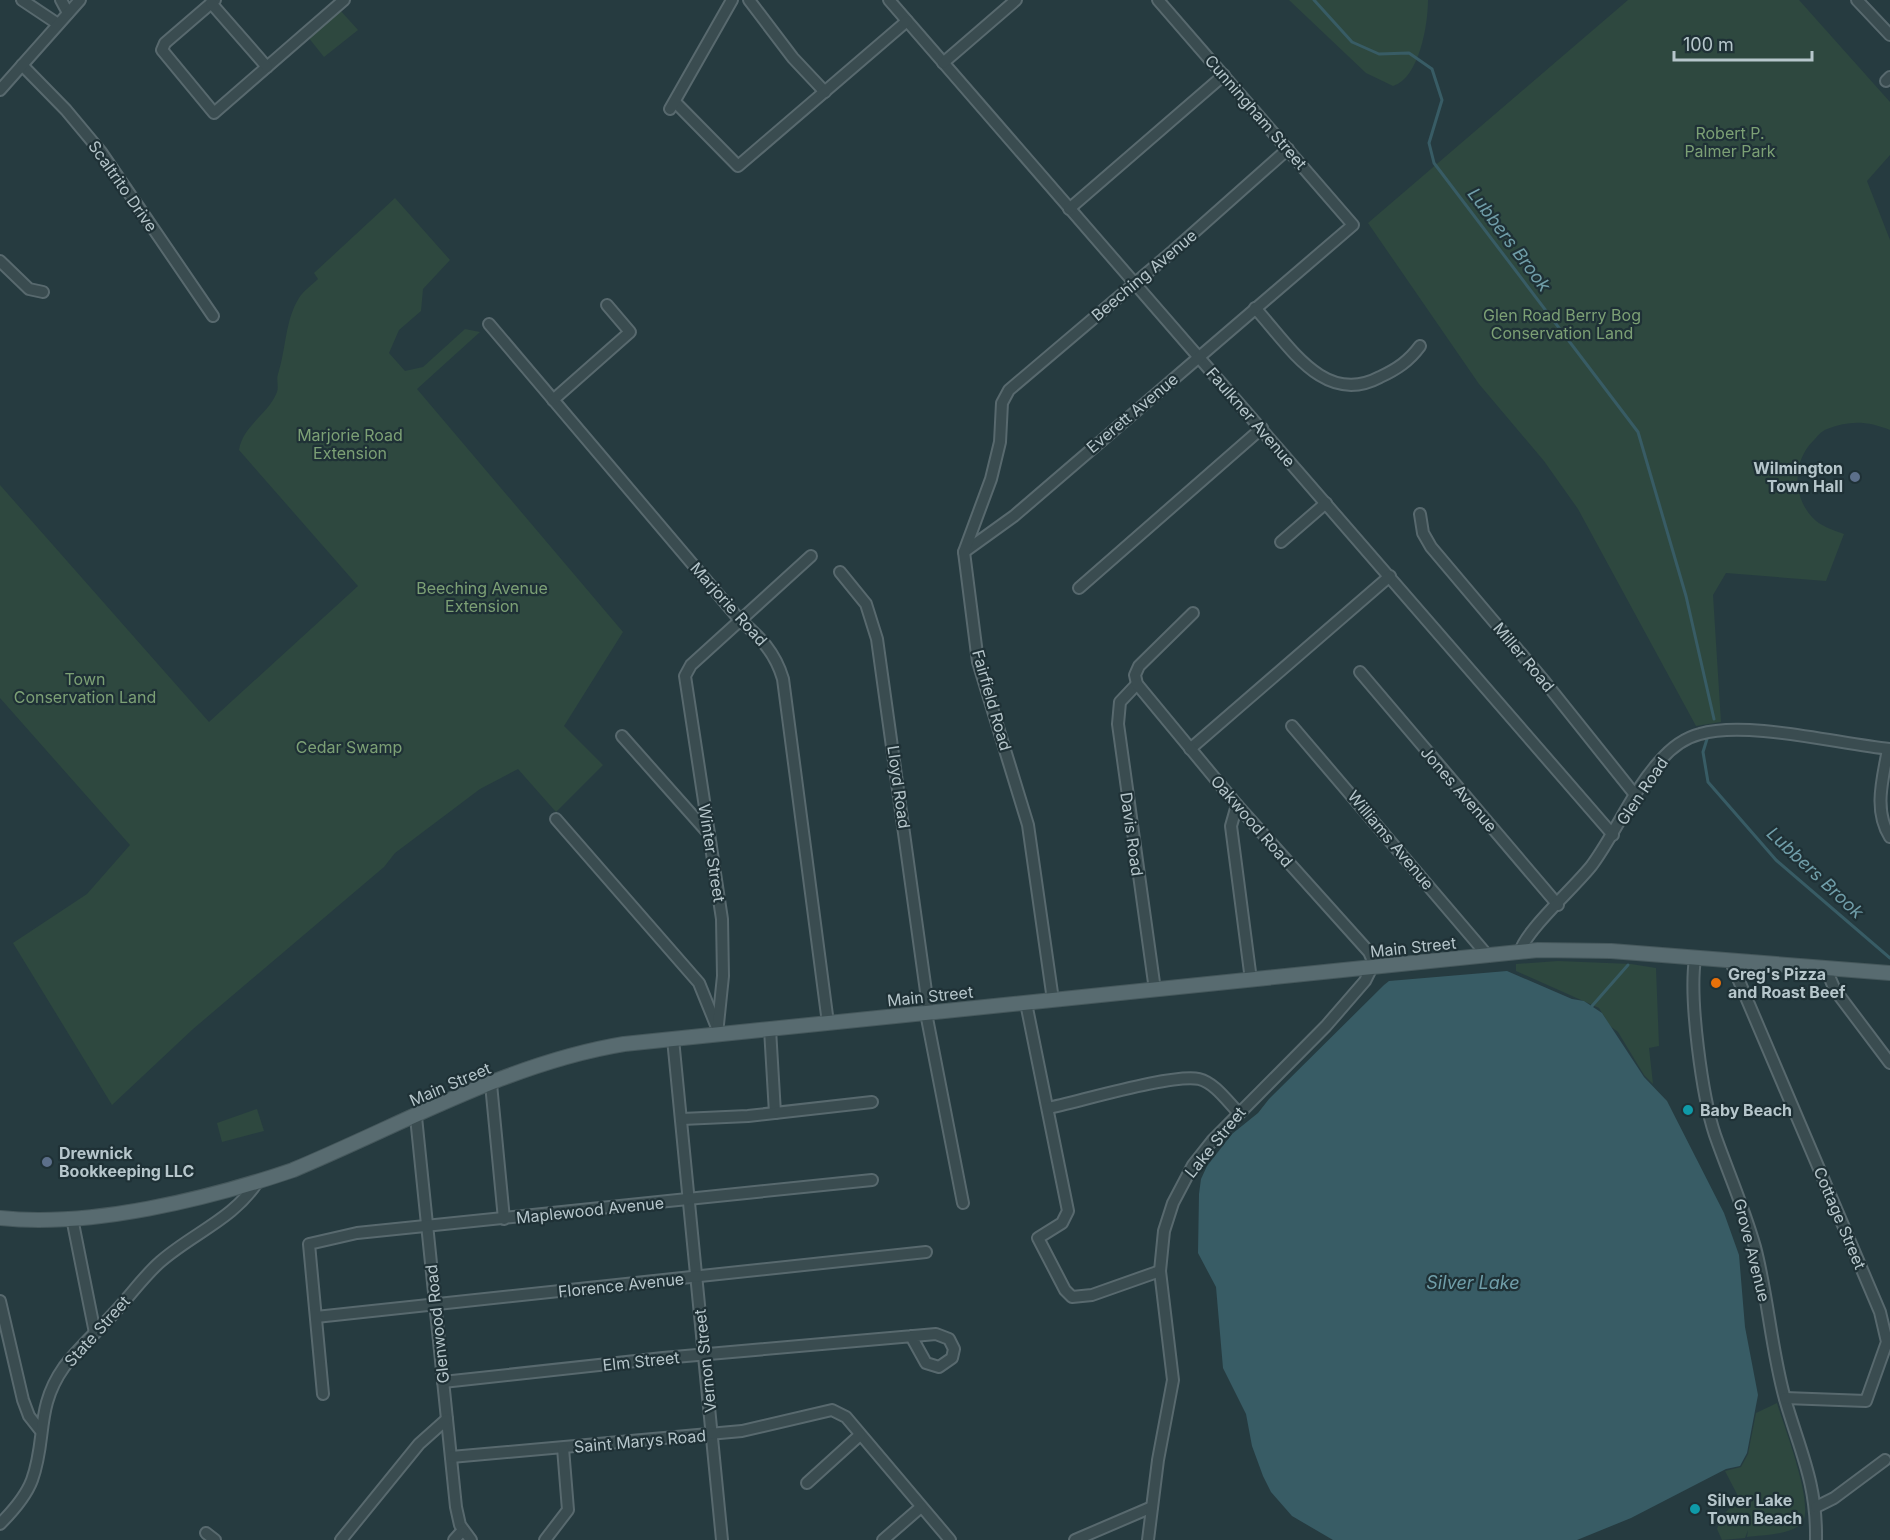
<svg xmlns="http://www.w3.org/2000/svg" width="1890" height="1540" font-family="Inter,sans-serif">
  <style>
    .green { fill: #2e483f }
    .water { fill: #385c65 }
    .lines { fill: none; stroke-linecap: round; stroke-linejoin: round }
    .stream { stroke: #385c65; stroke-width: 3 }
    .minor-casing { stroke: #58696e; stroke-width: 14 }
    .major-casing { stroke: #46585c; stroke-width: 16 }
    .minor { stroke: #3a4c50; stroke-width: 10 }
    .major { stroke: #586b70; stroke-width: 14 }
    .service-dot { fill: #5c6f8a; stroke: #1f3136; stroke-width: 2 }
    .food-dot { fill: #e8710a; stroke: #1f3136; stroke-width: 2 }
    .culture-dot { fill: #0f9aa8; stroke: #1f3136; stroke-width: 2 }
    .labels { text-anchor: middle; stroke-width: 4.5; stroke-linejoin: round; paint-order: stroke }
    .street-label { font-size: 16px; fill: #b6c6cb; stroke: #1f3136 }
    .park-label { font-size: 16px; fill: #7ca075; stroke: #1f3136 }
    .poi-label { font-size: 16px; font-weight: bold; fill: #b6c6cb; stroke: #1f3136; text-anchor: start }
    .water-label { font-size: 18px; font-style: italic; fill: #709ea9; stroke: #1f3136 }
  </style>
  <rect width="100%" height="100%" fill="#263b40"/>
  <!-- green -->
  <g class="green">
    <path d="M1289 0H1428C1428 25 1419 78 1393 86L1366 73Z"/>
    <path d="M1628 0H1799L1890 102V155L1867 181 1890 240V430C1868 421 1850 420 1827 429 1821 431 1817 437 1813 441 1793 461 1792 495 1812 517 1820 526 1833 530 1844 534L1826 581 1726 573 1713 595 1721 722 1696 726 1578 509 1544 461 1479 384 1368 223Z"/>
    <polygon points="339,9 358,30 324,57 308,37"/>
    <path d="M395 198 450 260 423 289 421 311 399 330 389 353 405 371 423 367 465 329 480 332 417 389 623 632 564 726 603 765 556 812 518 769 480 789 395 853 384 867 193 1029 112 1105 13 943 87 894 130 845 0 698V485L209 722 358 586 239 450C243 425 268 415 277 392 279 386 276 380 278 374 286 350 285 320 299 298 303 291 312 285 318 279L314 273Z"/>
    <polygon points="1558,961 1631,964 1656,968 1659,1046 1649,1048 1653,1084 1644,1075 1618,1032 1610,1026 1599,1008 1516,971 1516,964"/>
    <polygon points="257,1109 264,1131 222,1142 217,1123"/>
    <path d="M1777 1403C1783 1424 1817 1510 1801 1524 1789 1535 1762 1535 1747 1537L1748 1530 1745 1538 1722 1540 1717 1529C1722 1514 1728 1509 1740 1500L1725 1471 1741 1467 1748 1454 1756 1413Z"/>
  </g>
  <!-- water -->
  <polygon class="water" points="1507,971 1572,999 1584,1001 1602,1013 1644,1077 1667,1101 1724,1213 1739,1255 1745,1327 1758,1395 1747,1453 1740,1466 1726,1469 1631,1518 1577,1540 1333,1540 1292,1516 1271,1492 1263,1476 1252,1446 1246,1414 1223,1368 1216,1287 1198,1253 1199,1194 1201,1179 1207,1166 1232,1134 1258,1113 1269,1099 1384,985 1389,981"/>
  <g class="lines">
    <!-- stream -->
    <g class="stream">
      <polyline points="1314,0 1352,42 1379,54 1409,53 1432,69 1442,100 1429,143 1434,163 1638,432 1686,596 1714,719"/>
      <polyline points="1707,739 1703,752 1708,782 1776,860 1890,958"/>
      <polyline points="1592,1006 1628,965"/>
    </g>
    <!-- minor casing -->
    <g class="minor-casing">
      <g id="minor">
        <polyline points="22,0 58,24"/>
        <polyline points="61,0 68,13"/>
        <polyline points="215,0 165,43 162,50 214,113 344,0"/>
        <polyline points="749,0 793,58 825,92"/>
        <polyline points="889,0 1613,835"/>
        <polyline points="1857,0 1890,35"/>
        <polyline points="211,3 267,67"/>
        <polyline points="943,63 1016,0"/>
        <polyline points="22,65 66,110 101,152 213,316"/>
        <polyline points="1886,81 1890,77"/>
        <polyline points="0,90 80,0"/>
        <polyline points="675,102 738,166 907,21"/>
        <polyline points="670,109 732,0"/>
        <polyline points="1069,209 1224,75"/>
        <polyline points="0,261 29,289 43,292"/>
        <path d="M1255 308C1289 345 1324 407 1380 377 1397 369 1409 361 1420 346"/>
        <path d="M489 324 739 619C760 637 775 652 783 679L828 1023"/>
        <polyline points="553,400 630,332 607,305"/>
        <polyline points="1420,514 1423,533 1431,547 1545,682 1636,796"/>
        <polyline points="1281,542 1326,503"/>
        <polyline points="964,552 1014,516 1353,225 1158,0"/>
        <polyline points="840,572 866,604 877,639 929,1013"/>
        <polyline points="1079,588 1262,428"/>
        <polyline points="1360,672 1558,905"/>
        <polyline points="1137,684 1120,702 1118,724 1155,990"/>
        <polyline points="1292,726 1488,956"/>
        <polyline points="622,736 709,834"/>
        <polyline points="1190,749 1390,576"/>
        <path d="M1888 749C1883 778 1873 810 1890 837"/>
        <polyline points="1237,805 1231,826 1251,980"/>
        <polyline points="556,819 699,983 716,1025"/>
        <path d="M1520 952C1525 931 1576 886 1592 865 1616 832 1632 792 1659 762 1670 749 1684 738 1700 734 1747 720 1839 744 1890 749"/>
        <path d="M1695 959C1689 999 1702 1096 1715 1135 1728 1172 1744 1208 1755 1247 1768 1296 1771 1349 1785 1399 1800 1451 1817 1483 1816 1540"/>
        <polyline points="1731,962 1880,1312 1887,1342 1866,1401 1785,1398"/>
        <polyline points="1826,969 1835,990 1890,1063"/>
        <polyline points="1053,1000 1028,825 978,662 964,552 991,479 1000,442 1002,403 1009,390 1173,251 1288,149"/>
        <polyline points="1026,1003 1068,1211 1062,1223 1038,1238 1065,1290 1072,1297 1092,1295 1160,1271"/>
        <polyline points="926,1013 963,1203"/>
        <polyline points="770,1029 775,1113"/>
        <polyline points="717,1034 723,976 722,919 685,676 691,665 811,556"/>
        <polyline points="673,1039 722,1540"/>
        <polyline points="491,1084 504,1219"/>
        <path d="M1048 1108C1078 1102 1174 1073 1199 1079 1215 1083 1227 1101 1238 1112"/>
        <polyline points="416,1117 456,1507 460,1525 471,1540"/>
        <polyline points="682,1119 748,1116 872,1102"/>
        <polyline points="72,1218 95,1333"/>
        <polyline points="0,1301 23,1400 29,1416 40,1430"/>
        <polyline points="316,1317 926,1252"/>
        <polyline points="443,1382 663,1358 936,1334 949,1339 954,1349 952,1358 939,1367 926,1363 911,1336"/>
        <polyline points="323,1394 309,1244 357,1233 872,1180"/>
        <polyline points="451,1457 742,1431 832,1410 846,1417 950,1540"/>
        <polyline points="807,1483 860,1435"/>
        <polyline points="1816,1507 1834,1498 1885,1460"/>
        <path d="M0 1524C13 1511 26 1496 32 1480 47 1439 35 1408 64 1367 79 1347 98 1331 114 1313 130 1296 143 1277 160 1262 193 1233 234 1219 258 1181"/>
        <polyline points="206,1533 215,1540"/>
        <polyline points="341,1540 419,1444 447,1419"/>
        <polyline points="454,1540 463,1530"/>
        <polyline points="545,1540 568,1510 563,1448"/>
        <polyline points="883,1540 921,1507"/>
        <polyline points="1075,1540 1152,1507"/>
        <polyline points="1148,1540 1158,1460 1173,1380 1160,1271 1164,1231 1173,1203 1193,1165 1212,1141 1326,1026 1365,981 1374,963 1369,952 1237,805 1137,684 1135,675 1139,666 1193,613"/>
      </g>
    </g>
    <!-- major casing -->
    <g class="major-casing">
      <path id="major" d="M0 1218C90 1228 208 1199 293 1170 401 1125 508 1063 624 1044L1538 950 1611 951 1890 973"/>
    </g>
    <!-- minor -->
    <use href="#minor" class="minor"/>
    <!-- major -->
    <use href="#major" class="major"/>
  </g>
  <!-- markers -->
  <g class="service-dot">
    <circle cx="1855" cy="477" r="6"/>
    <circle cx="47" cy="1162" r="6"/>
  </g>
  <circle class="food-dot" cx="1716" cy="983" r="6"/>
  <g class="culture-dot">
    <circle cx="1688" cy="1110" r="6"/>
    <circle cx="1695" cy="1509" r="6"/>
  </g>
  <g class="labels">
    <!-- street labels -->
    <g class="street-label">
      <text transform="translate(1256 112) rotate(49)" y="6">Cunningham Street</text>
      <text transform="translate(123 186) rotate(55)" y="6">Scaltrito Drive</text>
      <text transform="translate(1144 275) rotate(-40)" y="6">Beeching Avenue</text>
      <text transform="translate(1132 413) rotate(-40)" y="6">Everett Avenue</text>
      <text transform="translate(1251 417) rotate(49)" y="6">Faulkner Avenue</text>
      <text transform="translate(729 604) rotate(48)" y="6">Marjorie Road</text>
      <text transform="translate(1524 657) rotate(50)" y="6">Miller Road</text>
      <text transform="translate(992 700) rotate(74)" y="6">Fairfield Road</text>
      <text transform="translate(899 787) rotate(82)" y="6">Lloyd Road</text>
      <text transform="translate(1459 789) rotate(49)" y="6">Jones Avenue</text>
      <text transform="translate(1642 791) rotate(-56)" y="6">Glen Road</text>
      <text transform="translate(1252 821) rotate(49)" y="6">Oakwood Road</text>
      <text transform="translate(1132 834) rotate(82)" y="6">Davis Road</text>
      <text transform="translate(1391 840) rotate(50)" y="6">Williams Avenue</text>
      <text transform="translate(712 853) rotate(81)" y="6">Winter Street</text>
      <text transform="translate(1413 947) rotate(-6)" y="6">Main Street</text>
      <text transform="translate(930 996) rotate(-6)" y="6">Main Street</text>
      <text transform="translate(450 1084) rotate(-23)" y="6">Main Street</text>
      <text transform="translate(1215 1142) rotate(-51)" y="6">Lake Street</text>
      <text transform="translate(590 1210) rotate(-6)" y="6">Maplewood Avenue</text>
      <text transform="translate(1840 1218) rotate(67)" y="6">Cottage Street</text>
      <text transform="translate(1752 1250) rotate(76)" y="6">Grove Avenue</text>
      <text transform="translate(621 1285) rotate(-6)" y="6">Florence Avenue</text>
      <text transform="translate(437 1324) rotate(-96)" y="6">Glenwood Road</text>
      <text transform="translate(97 1331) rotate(-48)" y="6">State Street</text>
      <text transform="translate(641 1361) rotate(-6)" y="6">Elm Street</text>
      <text transform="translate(705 1361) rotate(-96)" y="6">Vernon Street</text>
      <text transform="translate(640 1441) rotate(-5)" y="6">Saint Marys Road</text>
    </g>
    <!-- park labels -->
    <g class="park-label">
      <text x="1730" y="139">Robert P.<tspan x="1730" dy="18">Palmer Park</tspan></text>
      <text x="1562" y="321">Glen Road Berry Bog<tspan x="1562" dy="18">Conservation Land</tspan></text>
      <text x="350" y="441">Marjorie Road<tspan x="350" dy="18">Extension</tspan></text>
      <text x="482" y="594">Beeching Avenue<tspan x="482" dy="18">Extension</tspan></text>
      <text x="85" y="685">Town<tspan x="85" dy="18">Conservation Land</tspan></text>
      <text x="349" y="753">Cedar Swamp</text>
    </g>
    <!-- poi labels -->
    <g class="poi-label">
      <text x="1843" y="474" text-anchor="end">Wilmington<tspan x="1843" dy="18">Town Hall</tspan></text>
      <text x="1728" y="980">Greg's Pizza<tspan x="1728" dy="18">and Roast Beef</tspan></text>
      <text x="1700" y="1116">Baby Beach</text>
      <text x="59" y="1159">Drewnick<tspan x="59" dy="18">Bookkeeping LLC</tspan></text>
      <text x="1707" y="1506">Silver Lake<tspan x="1707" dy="18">Town Beach</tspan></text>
    </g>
    <!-- water labels -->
    <g class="water-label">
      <text transform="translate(1509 240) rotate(53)" y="6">Lubbers Brook</text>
      <text transform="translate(1815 873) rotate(43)" y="6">Lubbers Brook</text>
      <text x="1473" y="1289">Silver Lake</text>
    </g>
  </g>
  <!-- scale -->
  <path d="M1674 51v9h138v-9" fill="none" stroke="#b6c6cb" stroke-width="3"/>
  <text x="1683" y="51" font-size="18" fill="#b6c6cb" stroke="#1f3136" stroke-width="4.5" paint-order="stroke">100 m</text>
</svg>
